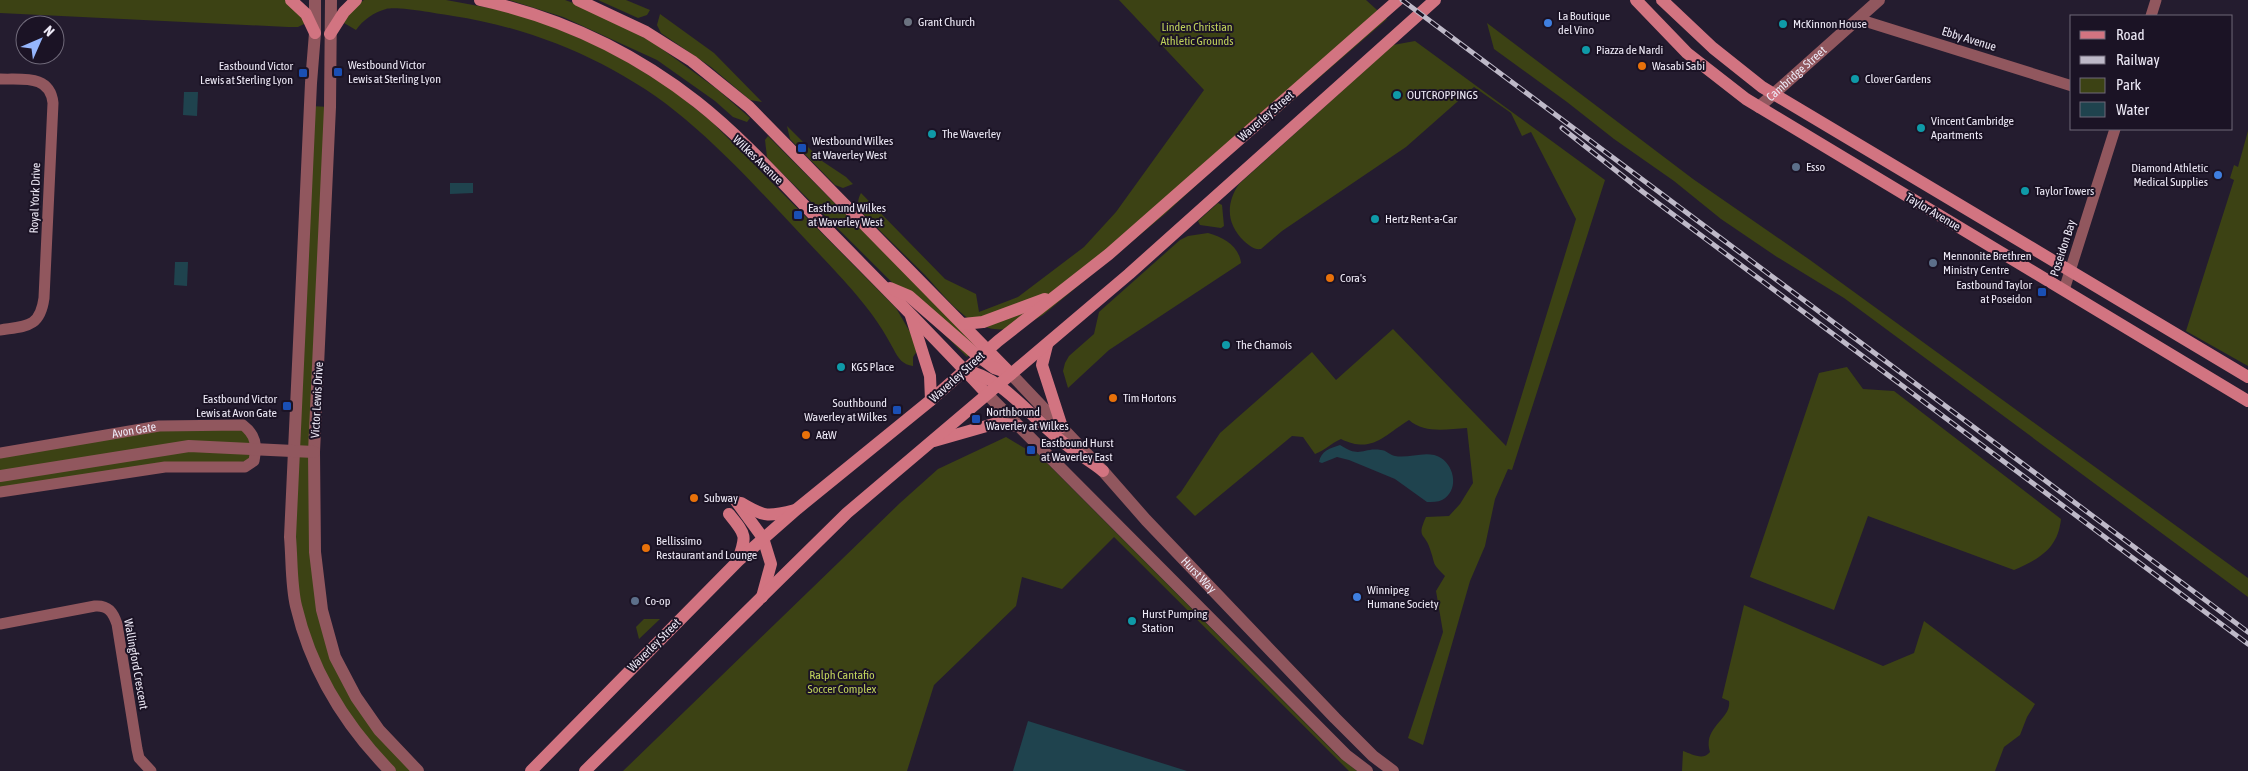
<svg xmlns="http://www.w3.org/2000/svg" width="2248" height="771" font-family="'Asap Condensed',sans-serif">
  <style>
    .green { fill: #3c4214 }
    .water { fill: #1f434e }
    .lines { fill: none; stroke-linecap: round; stroke-linejoin: round }
    .minor { stroke: #91575e; stroke-width: 11 }
    .tertiary { stroke: #91575e; stroke-width: 12 }
    .secondary { stroke: #d27481; stroke-width: 12 }
    .rail-casing { stroke: #beb9c8; stroke-width: 5 }
    .rail { stroke: #1b1325; stroke-width: 3; stroke-dasharray: 9; stroke-linecap: butt }
    .worship-dot { fill: #6b7280; stroke: #1b1325; stroke-width: 2 }
    .shop-dot { fill: #3f7fe0; stroke: #1b1325; stroke-width: 2 }
    .culture-dot { fill: #0f9aa8; stroke: #1b1325; stroke-width: 2 }
    .food-dot { fill: #e8710a; stroke: #1b1325; stroke-width: 2 }
    .transit-dot { fill: #1a4fb4; stroke: #1b1325; stroke-width: 2 }
    .service-dot { fill: #5c6f8a; stroke: #1b1325; stroke-width: 2 }
    .labels { text-anchor: middle; stroke-width: 4; stroke-linejoin: round; paint-order: stroke }
    .poi-label { font-size: 12px; fill: #ede9f6; stroke: #1b1325; text-anchor: start }
    .park-label { font-size: 12px; fill: #bfd15b; stroke: #1b1325 }
    .street-label { font-size: 12px; fill: #ede9f6; stroke: #1b1325 }
  </style>
  <rect width="100%" height="100%" fill="#241c2f"/>
  <!-- green -->
  <g class="green">
    <polygon points="0,0 291,0 310,21 298,27 288,27 0,13"/>
    <path d="M364 0H446L495 9 539 21 598 46 629 63 671 89 711 121 896 308 910 332 917 351 913 357V366C903 365 898 358 894 350 875 313 851 288 823 258 778 211 735 161 685 119 621 65 535 28 453 16 438 14 399 6 386 9 374 12 362 21 356 30L344 23 351 9Z"/>
    <polygon points="509,0 565,0 576,4 651,41 717,89 750,118 747,122 733,117 715,101 657,60 563,17"/>
    <polygon points="598,0 626,0 650,10 647,15 638,18"/>
    <path d="M1119 0H1366L1387 19 1217 166 1165 214 1043 315C1028 324 1007 333 989 328 963 322 943 294 925 275 904 254 883 234 862 213 857 207 857 200 861 193L945 279 976 294 979 312 1018 297 1084 247 1116 212 1204 90Z"/>
    <polygon points="660,14 714,53 762,102 750,100 711,67 661,33 657,25"/>
    <polygon points="1487,23 1693,179 1810,260 2248,578 2248,597 1844,298 1777,257 1721,219 1674,181 1614,139 1567,102 1494,49"/>
    <path d="M1415 41 1605 180 1512 470 1508 469 1495 499 1485 546 1470 581 1423 745 1408 738 1443 632 1436 591 1445 576C1431 562 1436 566 1430 549 1425 532 1416 539 1426 517L1449 516 1460 504 1473 483 1467 428C1447 429 1425 434 1409 420 1383 436 1372 454 1341 439 1331 443 1326 450 1315 454L1303 437 1292 436 1195 516 1176 497 1181 492 1220 433 1312 352 1336 380 1393 329 1506 446 1576 219 1531 132 1522 136 1511 113 1474 87 1406 147 1282 231 1261 249C1254 250 1250 246 1244 241 1226 224 1226 203 1239 184L1393 45Z"/>
    <polygon points="310,106 330,107 314,452 322,610 356,697 418,771 390,771 347,721 295,605 290,537"/>
    <polygon points="787,126 822,161 846,177 853,184 843,188 835,185 790,139"/>
    <polygon points="2248,131 2248,366 2186,331 2234,180 2230,178 2234,165 2238,167"/>
    <polygon points="768,136 972,341 976,347 967,357 772,163 767,157 765,140"/>
    <polygon points="1218,203 1222,205 1224,226 1221,228 1200,225 1198,221"/>
    <path d="M1208 233C1223 237 1239 246 1241 263L1109 350 1068 388 1063 371 1065 363 1069 356 1094 334 1099 312 1180 240 1188 236Z"/>
    <path d="M1847 367 1863 389 1894 391 2061 519C2058 549 2039 559 2014 570L1868 516 1834 610 1750 577 1819 373Z"/>
    <polygon points="243,425 253,433 254,461 165,467 0,492 0,453 159,426"/>
    <polygon points="1006,437 1031,452 1034,450 1339,757 1357,771 1349,771 1114,537 1062,589 1022,577 1016,606 934,685 907,771 623,771 900,503 938,469"/>
    <path d="M1744 605 1883 666 1914 653 1924 621 2035 704 2027 717 2020 735 2004 747 1995 771H1682L1683 751C1692 754 1703 761 1710 752 1702 727 1732 719 1729 701L1722 698Z"/>
    <polygon points="644,619 660,619 639,639 636,627"/>
  </g>
  <!-- water -->
  <g class="water">
    <polygon points="184,92 198,92 197,116 183,115"/>
    <polygon points="450,183 473,183 473,193 450,194"/>
    <polygon points="175,262 188,262 187,286 174,285"/>
    <path d="M1340 445C1361 459 1362 447 1381 450 1386 450 1390 455 1395 456 1409 459 1428 449 1441 458 1455 467 1459 491 1442 500 1438 502 1432 502 1427 502L1395 479 1349 460 1337 457 1322 463 1319 462C1321 451 1330 448 1340 445Z"/>
    <polygon points="1028,721 1187,771 1013,771"/>
  </g>
  <g class="lines">
    <!-- minor -->
    <g class="minor">
      <polyline points="2151,16 2156,0"/>
      <polyline points="1858,19 2072,86"/>
      <path d="M0 79C22 80 50 74 53 103L44 298C40 328 26 326 0 330"/>
      <polyline points="2064,290 2115,129"/>
      <path id="s1" d="M0 453 159 426 243 425C256 435 257 445 254 461L245 467H165L0 492"/>
      <path d="M0 624 95 606C108 605 113 612 117 624L137 749 139 758 151 771"/>
    </g>
    <!-- tertiary -->
    <g class="tertiary">
      <path d="M315 0V33L311 83 290 537C292 560 291 585 296 606 311 670 345 725 390 771"/>
      <polyline points="331,0 330,107 314,452 315,552 322,610 335,657 356,697 379,730 418,771"/>
      <path id="s2" d="M1759 107 1879 0"/>
      <path id="s3" d="M1011 374 1103 471 1146 520 1335 718 1373 756 1393 771"/>
      <polyline points="986,393 1346,755 1367,771"/>
      <polyline points="0,476 189,446 314,452"/>
    </g>
    <!-- secondary -->
    <g class="secondary">
      <polyline points="291,0 306,14 315,33"/>
      <path d="M480 0C559 17 633 52 697 102 744 139 787 188 829 231 882 285 935 338 986 393"/>
      <polyline points="578,0 646,32 692,61 749,107 1011,374"/>
      <polyline points="1636,0 1687,53 1746,99 2248,401"/>
      <polyline points="1662,0 1713,48 1762,87 2248,377"/>
      <polyline points="330,34 344,12 356,0"/>
      <polyline points="890,288 909,296 979,357 994,368 1006,372"/>
      <polyline points="911,316 930,376 931,400"/>
      <polyline points="963,324 983,322 1045,299"/>
      <polyline points="1047,345 1042,365 1062,427"/>
      <path d="M964 370C1002 377 1030 416 1059 439 1073 451 1089 460 1103 471"/>
      <polyline points="934,441 997,423 1018,426"/>
      <polyline points="736,501 763,538 771,564 762,597"/>
      <path d="M741 503C764 517 768 517 795 510"/>
      <path d="M729 514C746 535 747 535 738 560"/>
      <polyline points="531,771 738,561 797,509 931,400 998,341 1109,254 1398,0"/>
      <polyline points="585,771 847,513 1129,274 1435,0"/>
    </g>
    <!-- rail casing -->
    <g class="rail-casing">
      <g id="rail">
        <polyline points="1402,0 2248,632"/>
        <polyline points="1562,128 1643,192 2248,644"/>
      </g>
    </g>
    <!-- rail -->
    <use href="#rail" class="rail"/>
  </g>
  <!-- markers -->
  <circle class="worship-dot" cx="908" cy="22" r="5"/>
  <g class="shop-dot">
    <circle cx="1548" cy="23" r="5"/>
    <circle cx="2218" cy="175" r="5"/>
    <circle cx="1357" cy="597" r="5"/>
  </g>
  <g class="culture-dot">
    <circle cx="1783" cy="24" r="5"/>
    <circle cx="1586" cy="50" r="5"/>
    <circle cx="1855" cy="79" r="5"/>
    <circle cx="1397" cy="95" r="5"/>
    <circle cx="1921" cy="128" r="5"/>
    <circle cx="932" cy="134" r="5"/>
    <circle cx="2025" cy="191" r="5"/>
    <circle cx="1375" cy="219" r="5"/>
    <circle cx="1226" cy="345" r="5"/>
    <circle cx="841" cy="367" r="5"/>
    <circle cx="1132" cy="621" r="5"/>
  </g>
  <g class="food-dot">
    <circle cx="1642" cy="66" r="5"/>
    <circle cx="1330" cy="278" r="5"/>
    <circle cx="1113" cy="398" r="5"/>
    <circle cx="806" cy="435" r="5"/>
    <circle cx="694" cy="498" r="5"/>
    <circle cx="646" cy="548" r="5"/>
  </g>
  <g class="transit-dot">
    <rect x="333" y="67" width="10" height="10" rx="2.5"/>
    <rect x="298" y="68" width="10" height="10" rx="2.5"/>
    <rect x="797" y="143" width="10" height="10" rx="2.5"/>
    <rect x="793" y="210" width="10" height="10" rx="2.5"/>
    <rect x="2037" y="287" width="10" height="10" rx="2.5"/>
    <rect x="282" y="401" width="10" height="10" rx="2.5"/>
    <rect x="892" y="405" width="10" height="10" rx="2.5"/>
    <rect x="971" y="414" width="10" height="10" rx="2.5"/>
    <rect x="1026" y="445" width="10" height="10" rx="2.5"/>
  </g>
  <g class="service-dot">
    <circle cx="1796" cy="167" r="5"/>
    <circle cx="1933" cy="263" r="5"/>
    <circle cx="635" cy="601" r="5"/>
  </g>
  <g class="labels">
    <!-- poi labels -->
    <g class="poi-label">
      <text x="1558" y="20">La Boutique<tspan x="1558" dy="14">del Vino</tspan></text>
      <text x="918" y="26">Grant Church</text>
      <text x="1793" y="28">McKinnon House</text>
      <text x="1596" y="54">Piazza de Nardi</text>
      <text x="348" y="69">Westbound Victor<tspan x="348" dy="14">Lewis at Sterling Lyon</tspan></text>
      <text x="293" y="70" text-anchor="end">Eastbound Victor<tspan x="293" dy="14">Lewis at Sterling Lyon</tspan></text>
      <text x="1652" y="70">Wasabi Sabi</text>
      <text x="1865" y="83">Clover Gardens</text>
      <text x="1407" y="99">OUTCROPPINGS</text>
      <text x="1931" y="125">Vincent Cambridge<tspan x="1931" dy="14">Apartments</tspan></text>
      <text x="942" y="138">The Waverley</text>
      <text x="812" y="145">Westbound Wilkes<tspan x="812" dy="14">at Waverley West</tspan></text>
      <text x="1806" y="171">Esso</text>
      <text x="2208" y="172" text-anchor="end">Diamond Athletic<tspan x="2208" dy="14">Medical Supplies</tspan></text>
      <text x="2035" y="195">Taylor Towers</text>
      <text x="808" y="212">Eastbound Wilkes<tspan x="808" dy="14">at Waverley West</tspan></text>
      <text x="1385" y="223">Hertz Rent-a-Car</text>
      <text x="1943" y="260">Mennonite Brethren<tspan x="1943" dy="14">Ministry Centre</tspan></text>
      <text x="1340" y="282">Cora's</text>
      <text x="2032" y="289" text-anchor="end">Eastbound Taylor<tspan x="2032" dy="14">at Poseidon</tspan></text>
      <text x="1236" y="349">The Chamois</text>
      <text x="851" y="371">KGS Place</text>
      <text x="1123" y="402">Tim Hortons</text>
      <text x="277" y="403" text-anchor="end">Eastbound Victor<tspan x="277" dy="14">Lewis at Avon Gate</tspan></text>
      <text x="887" y="407" text-anchor="end">Southbound<tspan x="887" dy="14">Waverley at Wilkes</tspan></text>
      <text x="986" y="416">Northbound<tspan x="986" dy="14">Waverley at Wilkes</tspan></text>
      <text x="816" y="439">A&amp;W</text>
      <text x="1041" y="447">Eastbound Hurst<tspan x="1041" dy="14">at Waverley East</tspan></text>
      <text x="704" y="502">Subway</text>
      <text x="656" y="545">Bellissimo<tspan x="656" dy="14">Restaurant and Lounge</tspan></text>
      <text x="1367" y="594">Winnipeg<tspan x="1367" dy="14">Humane Society</tspan></text>
      <text x="645" y="605">Co-op</text>
      <text x="1142" y="618">Hurst Pumping<tspan x="1142" dy="14">Station</tspan></text>
    </g>
    <!-- park labels -->
    <g class="park-label">
      <text x="1197" y="31">Linden Christian<tspan x="1197" dy="14">Athletic Grounds</tspan></text>
      <text x="842" y="679">Ralph Cantafio<tspan x="842" dy="14">Soccer Complex</tspan></text>
    </g>
    <!-- street labels -->
    <g class="street-label">
      <text transform="translate(1969 39) rotate(17)" y="4">Ebby Avenue</text>
      <text dy="4" stroke="none"><textPath href="#s2" startOffset="50">Cambridge Street</textPath></text>
      <text transform="translate(1266 116) rotate(-41)" y="4">Waverley Street</text>
      <text transform="translate(758 160) rotate(44)" y="4">Wilkes Avenue</text>
      <text transform="translate(35 198) rotate(-88)" y="4">Royal York Drive</text>
      <text transform="translate(1933 212) rotate(31)" y="4">Taylor Avenue</text>
      <text transform="translate(2063 248) rotate(-72)" y="4">Poseidon Bay</text>
      <text transform="translate(957 377) rotate(-42)" y="4">Waverley Street</text>
      <text transform="translate(317 400) rotate(-87)" y="4">Victor Lewis Drive</text>
      <text dy="4" stroke="none"><textPath href="#s1" startOffset="136">Avon Gate</textPath></text>
      <text dy="4" stroke="none"><textPath href="#s3" startOffset="275">Hurst Way</textPath></text>
      <text transform="translate(654 645) rotate(-45)" y="4">Waverley Street</text>
      <text transform="translate(136 664) rotate(80)" y="4">Wallingford Crescent</text>
    </g>
  </g>
  <!-- legend -->
  <rect x="2070" y="15" width="162" height="115" fill="#1b1325" stroke="#6f6979"/>
  <rect x="2080" y="31" width="25" height="8" fill="#d27481" stroke="#6f6979"/>
  <text x="2116" y="40" font-size="15" fill="#ede9f6">Road</text>
  <rect x="2080" y="56" width="25" height="8" fill="#beb9c8" stroke="#6f6979"/>
  <text x="2116" y="65" font-size="15" fill="#ede9f6">Railway</text>
  <rect x="2080" y="78" width="25" height="15" fill="#3c4214" stroke="#6f6979"/>
  <text x="2116" y="90" font-size="15" fill="#ede9f6">Park</text>
  <rect x="2080" y="102" width="25" height="15" fill="#1f434e" stroke="#6f6979"/>
  <text x="2116" y="115" font-size="15" fill="#ede9f6">Water</text>
  <!-- north arrow -->
  <g transform="translate(40 40) rotate(45)"><circle r="24" fill="#1b1325" stroke="#6f6979"/>
  <path d="M0-4L9 19L0 12L-9 19Z" fill="#96b6fd"/>
  <text y="-8" font-size="14" font-weight="bold" text-anchor="middle" fill="#ede9f6">N</text>
  </g>
</svg>
